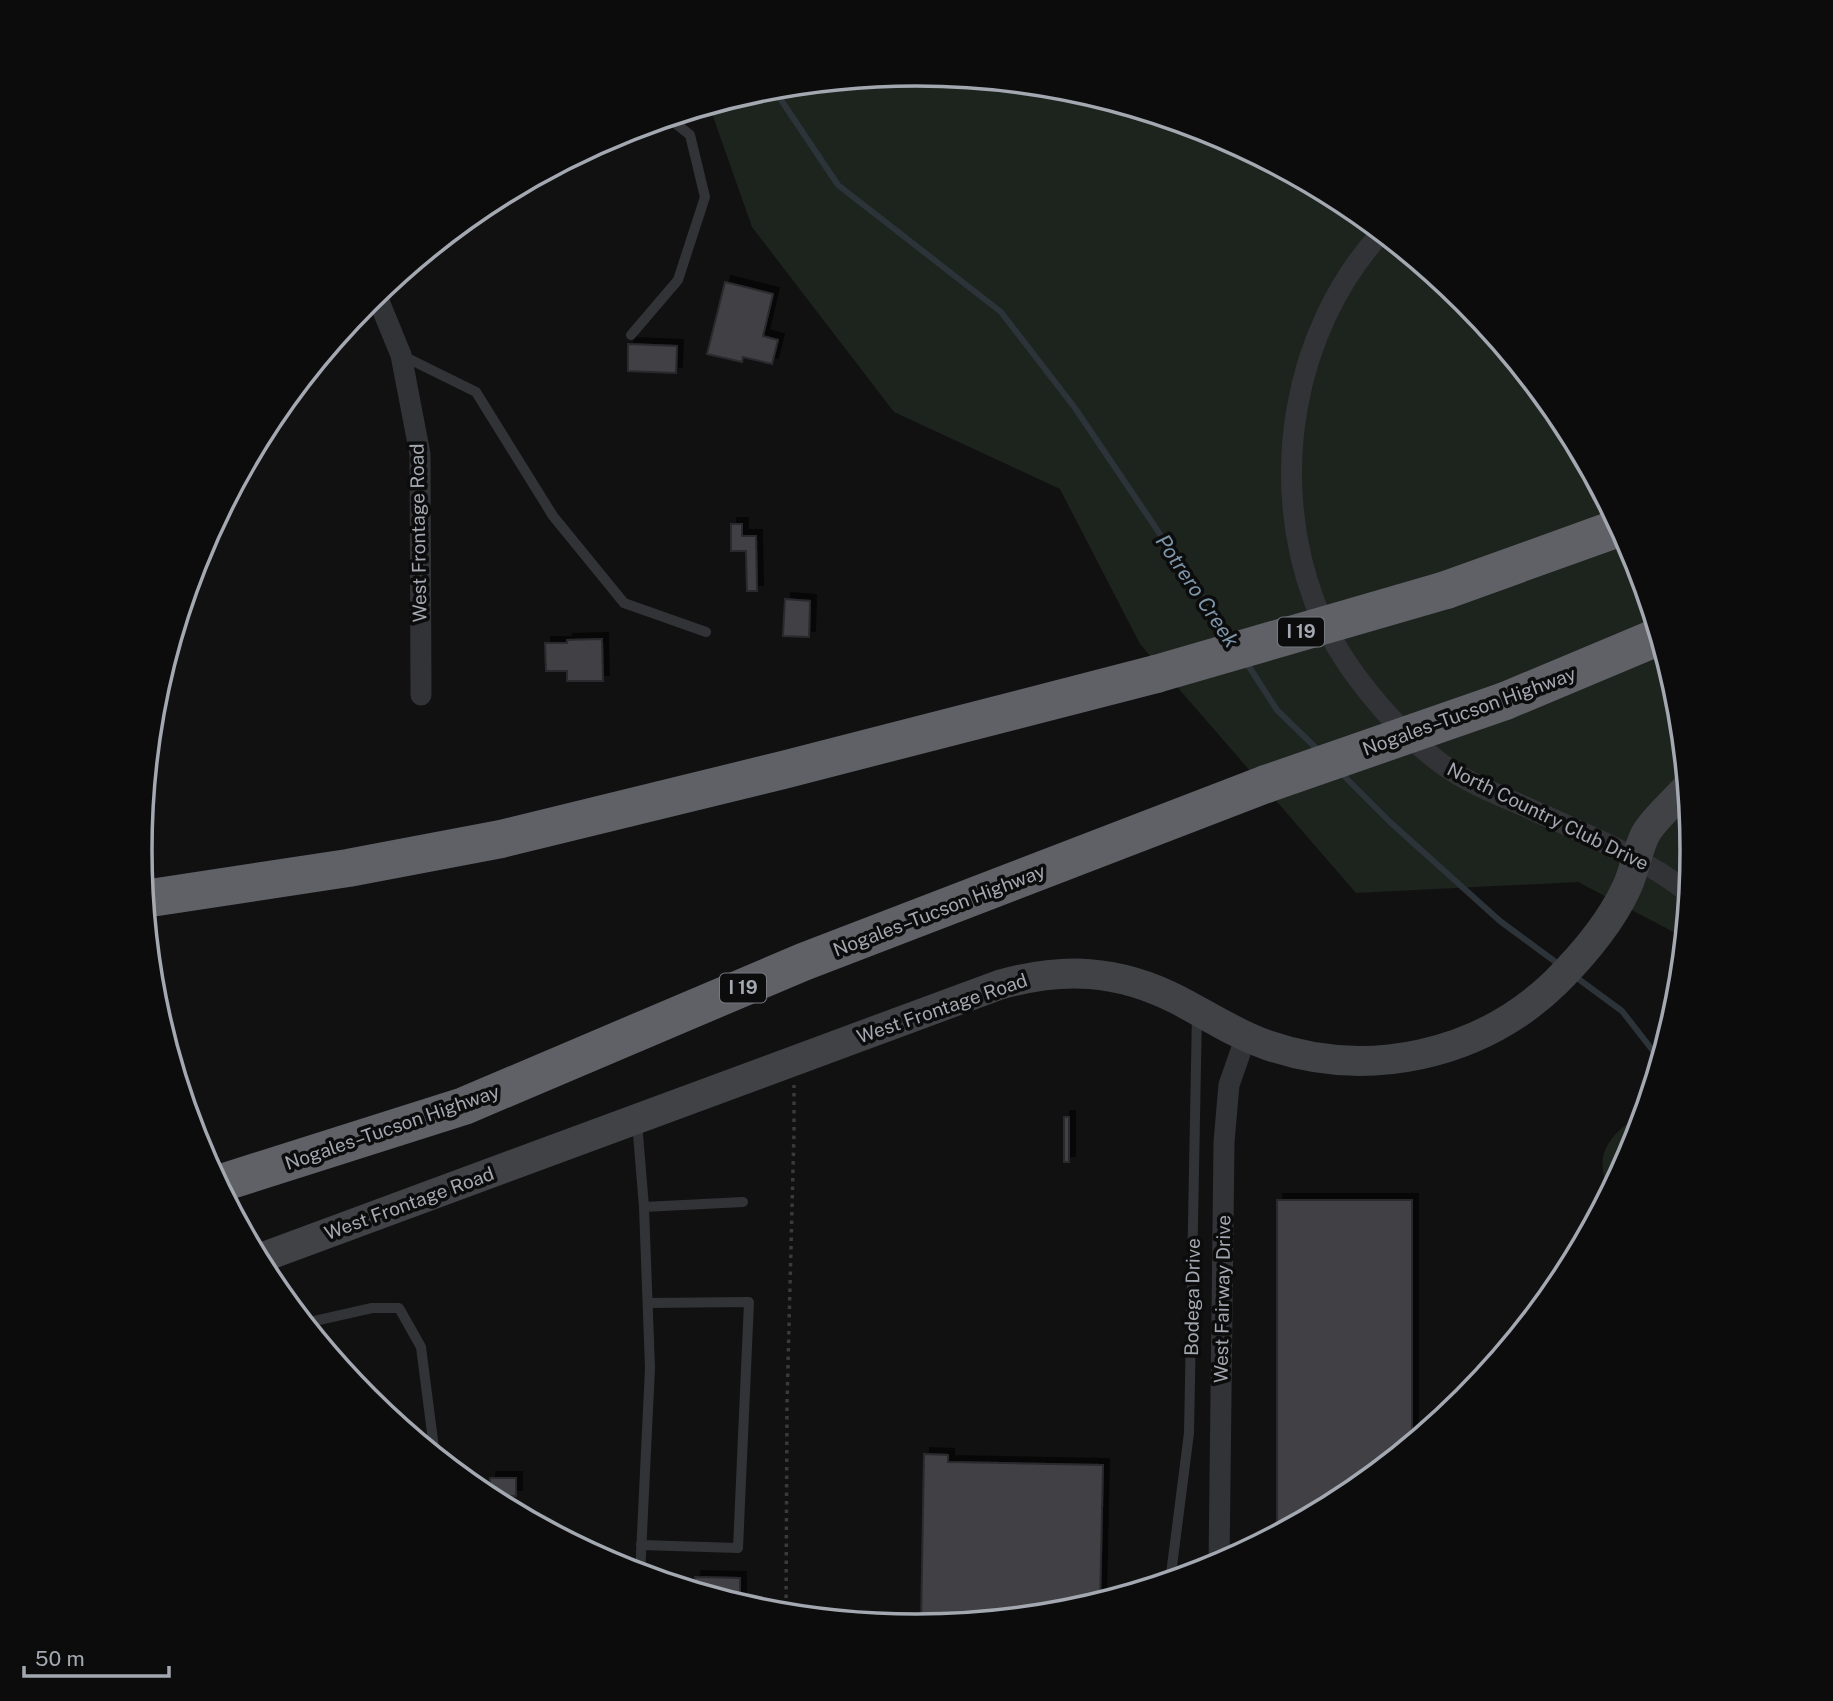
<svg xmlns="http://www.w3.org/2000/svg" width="1833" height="1701" font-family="'Public Sans',sans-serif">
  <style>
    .green { fill: #1d241e }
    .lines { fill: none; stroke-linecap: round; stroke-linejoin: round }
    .stream { stroke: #2c3339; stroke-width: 6 }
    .building { fill: #404145; stroke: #2b2b2e; stroke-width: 2; filter: url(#shadow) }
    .path { stroke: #383a3d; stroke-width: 3.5; stroke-dasharray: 3.5 5; stroke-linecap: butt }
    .lane { stroke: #323336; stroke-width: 10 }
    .street { stroke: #323336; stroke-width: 21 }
    .secondary { stroke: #404246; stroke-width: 30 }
    .highway { stroke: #5f6167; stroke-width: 38 }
    .highway-bridge { stroke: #5f6167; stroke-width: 38 }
    .labels { text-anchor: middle; stroke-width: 7; stroke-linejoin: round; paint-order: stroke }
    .shield { fill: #0c0c0d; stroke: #767980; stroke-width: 2 }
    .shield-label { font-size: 18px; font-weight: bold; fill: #a3a8b1 }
    .street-label { font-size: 19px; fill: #a3a8b1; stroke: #0c0c0d }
    .water-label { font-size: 21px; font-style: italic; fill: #7d95a9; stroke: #0c0c0d }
    .rim { fill: none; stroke: #a3a8b1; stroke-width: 3.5 }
  </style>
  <defs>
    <filter id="shadow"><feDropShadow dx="6" dy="-6" stdDeviation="0" flood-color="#0009"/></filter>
  </defs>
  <rect width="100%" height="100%" fill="#111112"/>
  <!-- green -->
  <g class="green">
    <polygon points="917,74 1068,89 1214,133 1348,205 1466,301 1563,419 1635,554 1679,699 1693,851 1685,938 1578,882 1356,893 1140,644 1060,489 894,412 752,227 709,105 765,88"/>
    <path d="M1644 1115 1634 1148 1609 1196C1606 1185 1601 1168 1603 1157 1608 1137 1626 1122 1644 1115Z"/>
  </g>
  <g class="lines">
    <!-- stream -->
    <g class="stream">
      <polyline points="773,88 838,185 1001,312 1075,408 1230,638"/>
      <polyline points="1246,662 1277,710 1318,750"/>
      <polyline points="1341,773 1390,822 1500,921 1561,966"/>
      <polyline points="1573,975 1622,1011 1661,1061"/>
    </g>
  </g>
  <!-- building -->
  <g class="building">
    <polygon points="725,282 773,294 763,336 778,340 772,364 743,357 742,362 707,354"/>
    <polygon points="628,344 677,346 676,373 628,371"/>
    <polygon points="731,524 742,524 742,536 756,536 757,591 747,591 746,551 731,551"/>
    <polygon points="785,599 810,601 809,637 783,636"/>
    <polygon points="602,639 603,681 567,681 567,671 546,671 545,643 567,643 567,640"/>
    <rect x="1064" y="1117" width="5" height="45"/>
    <polygon points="1277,1200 1412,1200 1412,1444 1348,1497 1277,1535"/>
    <polygon points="924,1454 948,1455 948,1462 1103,1465 1100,1603 1068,1613 921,1627"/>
    <rect x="490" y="1478" width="26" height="18"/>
    <polygon points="695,1577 740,1578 740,1605 694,1591"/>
  </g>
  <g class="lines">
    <!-- path -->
    <polyline class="path" points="786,1615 787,1404 794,1131 794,1085"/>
    <!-- lane -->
    <g class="lane">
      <polyline points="631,335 678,280 705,197 690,135 669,118"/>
      <polyline points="401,355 476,392 553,516 624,603 706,632"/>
      <polyline points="637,1122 644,1207 650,1368 640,1575"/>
      <polyline points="644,1207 743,1202"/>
      <polyline points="306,1326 310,1322 372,1308 399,1308 421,1347 435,1456"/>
      <polyline points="641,1545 738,1548 749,1302 648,1303"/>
      <polyline points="1170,1582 1189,1433 1197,1013"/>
    </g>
    <!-- street -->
    <g class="street">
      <path d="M1382 232C1292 330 1268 480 1315 603 1339 664 1393 729 1446 767 1470 784 1499 795 1526 807 1583 833 1640 855 1689 893"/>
      <polyline points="376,294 401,355 420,454 421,695"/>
      <polyline points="1219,1565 1224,1142 1229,1085 1246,1036"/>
    </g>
    <!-- secondary -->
    <path class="secondary" d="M258 1259 999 985C1063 967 1117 969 1178 1000 1207 1015 1235 1034 1267 1045 1367 1080 1480 1056 1556 982 1582 956 1610 923 1626 889 1634 874 1639 842 1648 830 1658 815 1675 801 1687 787"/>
    <!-- highway -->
    <g class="highway">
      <polyline points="1446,590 1621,527"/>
      <polyline points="1505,701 1660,636"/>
      <polyline points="144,899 348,868 501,839 783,770 1156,674"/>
      <polyline points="218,1184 464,1106 803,962 1266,784"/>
    </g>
    <!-- highway-bridge -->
    <g class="highway-bridge">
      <polyline points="1156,674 1446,590"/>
      <polyline points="1266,784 1505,701"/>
    </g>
  </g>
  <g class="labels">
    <!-- shield labels -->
    <g class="shield">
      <rect x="1278" y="617.5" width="46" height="29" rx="5"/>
      <rect x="720" y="973.5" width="46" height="29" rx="5"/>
    </g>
    <g class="shield-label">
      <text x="1301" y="638">I 19</text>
      <text x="743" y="994">I 19</text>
    </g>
    <!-- street labels -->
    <g class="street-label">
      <text transform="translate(418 533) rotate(-91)" y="7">West Frontage Road</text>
      <text transform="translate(1469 711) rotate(-20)" y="7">Nogales–Tucson Highway</text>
      <text transform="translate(1548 816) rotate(26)" y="7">North Country Club Drive</text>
      <text transform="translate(939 910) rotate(-21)" y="7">Nogales–Tucson Highway</text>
      <text transform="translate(942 1008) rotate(-19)" y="7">West Frontage Road</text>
      <text transform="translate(392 1127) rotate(-19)" y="7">Nogales–Tucson Highway</text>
      <text transform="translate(409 1203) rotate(-20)" y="7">West Frontage Road</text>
      <text transform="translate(1192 1297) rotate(-89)" y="7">Bodega Drive</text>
      <text transform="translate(1222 1299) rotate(-89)" y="7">West Fairway Drive</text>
    </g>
    <!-- water labels -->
    <g class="water-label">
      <text transform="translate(1197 591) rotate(56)" y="7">Potrero Creek</text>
    </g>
  </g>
  <!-- crop -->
  <path d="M0 0H1833V1701H0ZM152 850a764 764 0 1 1 1528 0a764 764 0 1 1-1528 0Z" fill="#0c0c0d" fill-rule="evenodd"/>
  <path class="rim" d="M152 850a764 764 0 1 1 1528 0a764 764 0 1 1-1528 0Z"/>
  <!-- scale -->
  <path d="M24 1666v10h145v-10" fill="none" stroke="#a3a8b1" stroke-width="3.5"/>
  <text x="35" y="1666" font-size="21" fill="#a3a8b1" stroke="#0c0c0d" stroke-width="5" paint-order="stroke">50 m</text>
</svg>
